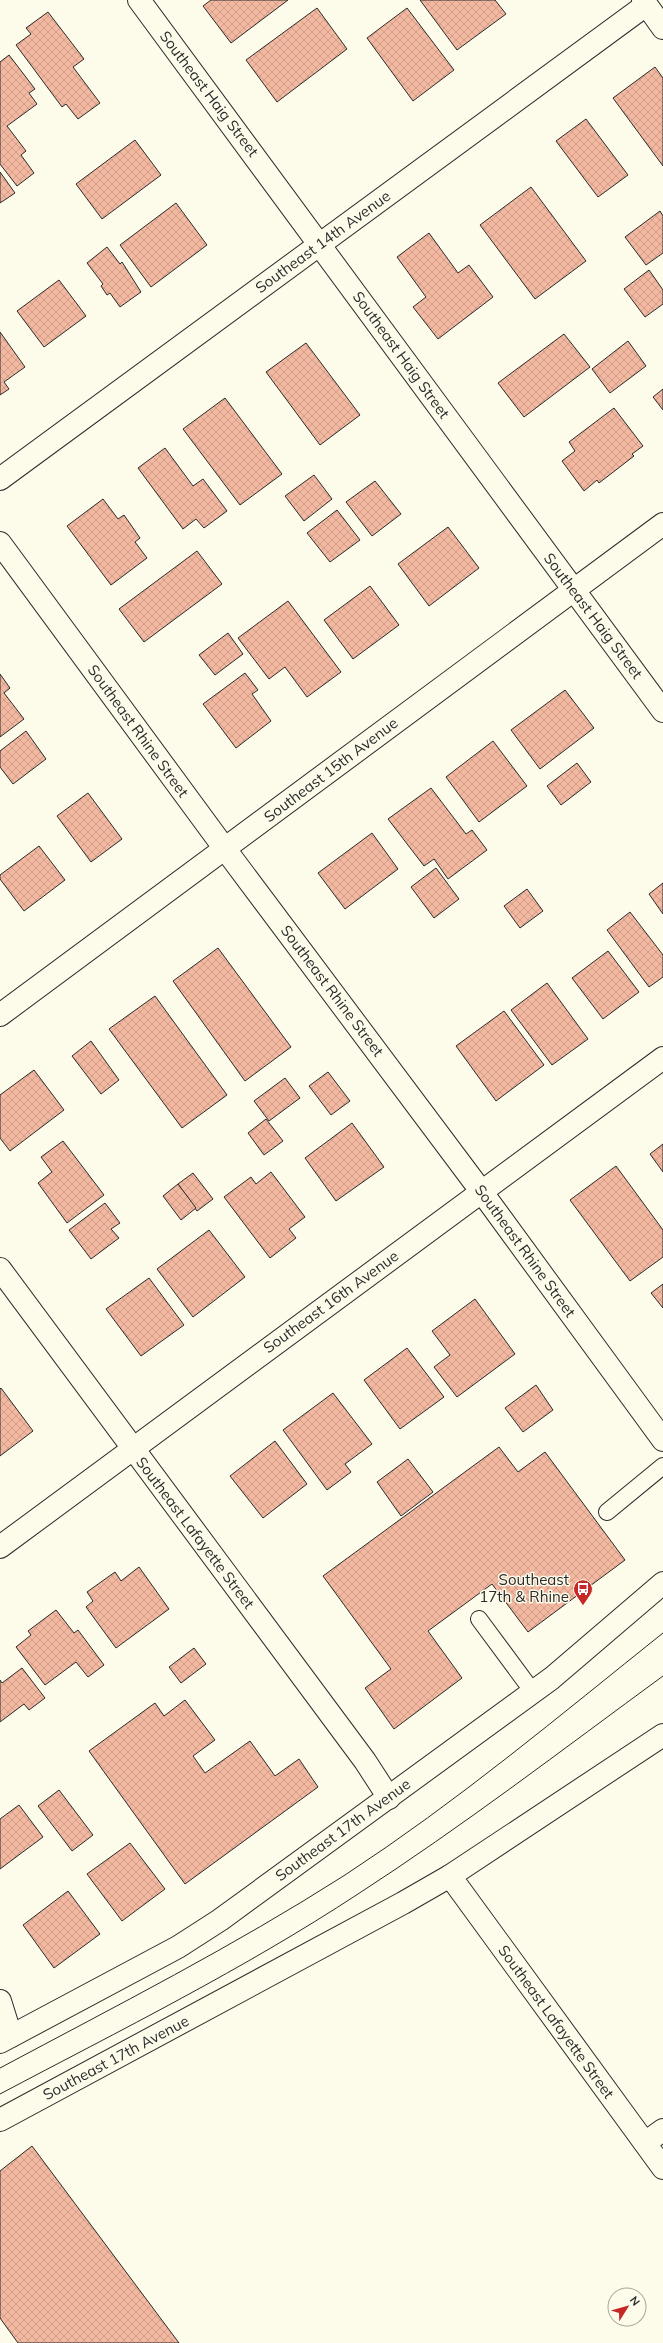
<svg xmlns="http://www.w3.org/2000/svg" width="663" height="2343" font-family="Mulish,sans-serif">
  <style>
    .building { fill: url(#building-cross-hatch); stroke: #2b2b2b }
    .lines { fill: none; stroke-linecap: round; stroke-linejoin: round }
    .service-casing { stroke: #2b2b2b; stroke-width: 18 }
    .minor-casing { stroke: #2b2b2b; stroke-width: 24 }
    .tertiary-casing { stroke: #2b2b2b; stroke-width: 24 }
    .service { stroke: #fdfbea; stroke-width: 16 }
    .minor { stroke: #fdfbea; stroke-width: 22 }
    .tertiary { stroke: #fdfbea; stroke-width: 22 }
    .tram { stroke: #2b2b2b; stroke-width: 1 }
    .labels { text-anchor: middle; stroke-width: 3; stroke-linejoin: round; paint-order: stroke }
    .street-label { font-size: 15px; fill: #2b2b2b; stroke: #fdfbea }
    .poi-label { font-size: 15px; fill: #2b2b2b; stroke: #fdfbea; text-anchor: end }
  </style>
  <defs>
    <pattern id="building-cross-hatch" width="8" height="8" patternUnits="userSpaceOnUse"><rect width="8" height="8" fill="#f2b8a0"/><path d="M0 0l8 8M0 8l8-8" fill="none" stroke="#d09e8a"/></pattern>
  </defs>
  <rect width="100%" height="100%" fill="#fdfbea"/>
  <!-- building -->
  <g class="building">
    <polygon points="211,0 288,0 231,43 203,6"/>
    <polygon points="420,0 495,0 506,14 457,50"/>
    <polygon points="317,8 347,49 277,102 246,60"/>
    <polygon points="407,8 454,70 413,101 367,38"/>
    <polygon points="48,12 84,59 73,67 100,103 78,119 66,104 62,107 16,45 31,34 26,28"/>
    <polygon points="9,55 35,89 29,93 37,104 7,126 26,151 21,155 34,173 17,186 0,164 0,62"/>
    <polygon points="655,67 663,78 663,166 613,98"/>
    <polygon points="586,119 628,175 598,197 556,141"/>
    <polygon points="135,140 161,175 102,219 76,184"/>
    <polygon points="0,172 15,193 0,203"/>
    <polygon points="531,187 586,261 535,299 480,225"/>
    <polygon points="176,203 207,245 151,287 120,245"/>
    <polygon points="660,211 663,216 663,253 646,265 625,237"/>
    <polygon points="429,233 458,273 469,265 493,297 438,339 413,307 426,297 397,257"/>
    <polygon points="107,247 120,264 122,262 141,292 120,307 110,293 107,295 101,286 103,284 87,263"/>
    <polygon points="649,270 663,290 663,304 645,317 624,289"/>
    <polygon points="59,280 86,316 44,347 17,311"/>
    <polygon points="0,332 25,367 4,382 9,389 0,395"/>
    <polygon points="564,334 590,367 524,417 498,383"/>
    <polygon points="628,341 646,366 610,393 592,369"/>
    <polygon points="306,343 360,415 320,445 266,372"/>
    <polygon points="663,389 663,410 653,397"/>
    <polygon points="225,398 282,474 240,505 183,429"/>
    <polygon points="614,408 643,446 632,454 634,456 599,483 597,480 584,491 562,461 575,451 569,442"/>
    <polygon points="165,448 193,486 203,479 227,511 204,528 196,519 183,529 138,468"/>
    <polygon points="314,475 332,499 304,521 285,496"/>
    <polygon points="375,481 401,514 372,536 346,502"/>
    <polygon points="103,499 118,519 124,515 140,538 135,542 147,558 111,585 67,526"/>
    <polygon points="337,510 360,540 330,562 307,533"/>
    <polygon points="448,527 479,568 429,606 398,564"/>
    <polygon points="197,551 222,584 144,642 119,609"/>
    <polygon points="370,586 399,625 353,659 324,620"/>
    <polygon points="288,601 341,672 307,697 285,667 269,679 238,638"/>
    <polygon points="228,633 243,654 215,675 199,655"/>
    <polygon points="245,673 258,690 252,694 271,721 236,748 203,704"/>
    <polygon points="0,674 10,688 4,693 24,719 0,737"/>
    <polygon points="565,690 594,728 540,769 511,730"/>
    <polygon points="26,731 46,759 13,784 0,767 0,751"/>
    <polygon points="493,741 527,786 479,822 446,777"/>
    <polygon points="577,763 591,782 561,805 547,786"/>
    <polygon points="431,788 466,834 472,830 487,850 448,879 434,859 424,866 388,819"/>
    <polygon points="88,793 122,839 91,862 57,816"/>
    <polygon points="372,833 398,869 345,909 318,873"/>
    <polygon points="39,846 65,880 24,911 0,879 0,875"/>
    <polygon points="436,868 459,899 434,918 411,887"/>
    <polygon points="663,883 663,914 649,894"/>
    <polygon points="527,889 543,911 520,928 504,906"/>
    <polygon points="630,912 663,955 663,977 649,987 607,930"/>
    <polygon points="218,948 291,1047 245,1081 173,981"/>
    <polygon points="608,951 639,992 603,1019 572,978"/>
    <polygon points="547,983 588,1039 552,1065 511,1010"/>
    <polygon points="155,996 227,1095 182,1128 109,1029"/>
    <polygon points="504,1011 544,1065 496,1101 456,1046"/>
    <polygon points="91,1041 119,1080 101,1094 72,1056"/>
    <polygon points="34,1070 64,1110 10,1151 0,1138 0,1095"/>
    <polygon points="328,1072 350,1101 331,1115 309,1086"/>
    <polygon points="285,1078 300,1098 269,1121 254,1101"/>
    <polygon points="266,1119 283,1141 264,1155 248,1133"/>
    <polygon points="352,1123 384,1167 336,1201 305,1158"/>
    <polygon points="63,1141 104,1195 67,1223 38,1183 52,1172 41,1157"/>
    <polygon points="663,1144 663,1172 650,1154"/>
    <polygon points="616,1166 663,1230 663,1257 630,1281 570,1200"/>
    <polygon points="271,1172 305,1217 289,1229 296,1238 270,1258 224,1197 251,1177 256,1184"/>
    <polygon points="193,1173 213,1199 197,1211 178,1184"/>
    <polygon points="178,1184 196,1208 181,1220 163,1196"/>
    <polygon points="105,1203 120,1223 111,1229 119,1238 91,1259 69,1230"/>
    <polygon points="209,1230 245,1277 193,1317 157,1269"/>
    <polygon points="149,1278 184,1325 141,1356 106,1309"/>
    <polygon points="663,1284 663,1308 651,1293"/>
    <polygon points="475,1299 515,1354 457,1397 434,1367 450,1355 432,1331"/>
    <polygon points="407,1348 444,1397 400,1429 364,1380"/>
    <polygon points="536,1385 553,1410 523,1432 505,1408"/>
    <polygon points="1,1388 33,1431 0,1456 0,1389"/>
    <polygon points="333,1393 372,1444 345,1464 351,1472 327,1490 283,1430"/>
    <polygon points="275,1441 307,1484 263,1518 230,1476"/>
    <polygon points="499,1447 518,1472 545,1452 625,1560 528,1632 492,1584 428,1631 462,1678 394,1729 365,1688 391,1669 323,1576"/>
    <polygon points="408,1459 433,1492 401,1516 377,1482"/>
    <polygon points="139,1567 169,1609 116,1648 86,1607 93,1601 87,1592 115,1572 121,1581"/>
    <polygon points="56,1610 74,1633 78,1630 104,1665 88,1677 76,1662 45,1685 16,1647 31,1635 28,1631"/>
    <polygon points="194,1648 206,1664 181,1683 169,1667"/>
    <polygon points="22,1668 45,1698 29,1710 24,1704 0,1722 0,1680 2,1683"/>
    <polygon points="185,1700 215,1740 193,1756 205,1773 250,1741 275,1776 299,1759 318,1787 185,1884 89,1751 155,1703 164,1716"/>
    <polygon points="59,1790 93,1835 72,1851 38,1806"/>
    <polygon points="19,1805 43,1837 0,1869 0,1819"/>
    <polygon points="130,1843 165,1889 122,1921 87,1874"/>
    <polygon points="68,1891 100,1934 54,1968 23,1925"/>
    <polygon points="32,2146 179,2343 18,2343 0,2318 0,2171"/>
  </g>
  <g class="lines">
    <!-- service casing -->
    <g class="service-casing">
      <g id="service">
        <polyline points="607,1512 663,1466"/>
        <polyline points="479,1619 533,1692"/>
      </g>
    </g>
    <!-- minor casing -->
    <g class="minor-casing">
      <g id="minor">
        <polyline points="139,0 663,711"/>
        <polyline points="643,0 663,28"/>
        <polyline points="0,479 646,5"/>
        <polyline points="0,543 225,849 481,1191 663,1440"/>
        <polyline points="0,1015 663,524"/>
        <polyline points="0,1269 365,1761 389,1798"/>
        <polyline points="0,1547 663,1058"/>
        <polyline points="450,1876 663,2168"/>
        <polyline points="0,2001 11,2036"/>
        <polyline points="645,2143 663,2130"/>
      </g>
    </g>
    <!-- tertiary casing -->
    <g class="tertiary-casing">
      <g id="tertiary">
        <polyline points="0,2042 178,1947 220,1920 552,1678 663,1583"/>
        <polyline points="0,2120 403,1903 450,1876 663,1735"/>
      </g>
    </g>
    <!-- service -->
    <use href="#service" class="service"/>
    <!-- minor -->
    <use href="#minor" class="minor"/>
    <!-- tertiary -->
    <use href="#tertiary" class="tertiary"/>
    <!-- tram -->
    <g class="tram">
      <path d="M0 2068C116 2006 234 1946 345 1875 457 1802 559 1716 663 1633"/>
      <path d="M0 2094C121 2030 244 1969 358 1894 463 1826 562 1750 663 1676"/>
    </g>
  </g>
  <!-- icons -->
  <defs>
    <g id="bus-pin" transform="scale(1)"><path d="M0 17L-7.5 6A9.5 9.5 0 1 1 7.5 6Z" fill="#c62828" stroke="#fdfbea"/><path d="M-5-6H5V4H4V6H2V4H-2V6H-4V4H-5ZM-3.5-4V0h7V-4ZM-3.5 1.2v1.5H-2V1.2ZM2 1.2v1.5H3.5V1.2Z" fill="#fff"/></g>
  </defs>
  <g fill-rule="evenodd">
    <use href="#bus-pin" x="583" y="1589"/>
  </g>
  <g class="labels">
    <!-- street labels -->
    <g class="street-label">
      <text transform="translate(209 94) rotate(53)" y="5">Southeast Haig Street</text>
      <text transform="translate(323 242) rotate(-36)" y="5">Southeast 14th Avenue</text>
      <text transform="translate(401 355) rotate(54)" y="5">Southeast Haig Street</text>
      <text transform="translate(593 616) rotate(53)" y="5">Southeast Haig Street</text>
      <text transform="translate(138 731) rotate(54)" y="5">Southeast Rhine Street</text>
      <text transform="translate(331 770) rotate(-37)" y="5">Southeast 15th Avenue</text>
      <text transform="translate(332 991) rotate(53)" y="5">Southeast Rhine Street</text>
      <text transform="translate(525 1251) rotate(54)" y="5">Southeast Rhine Street</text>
      <text transform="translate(331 1302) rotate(-36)" y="5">Southeast 16th Avenue</text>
      <text transform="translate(195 1533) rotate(53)" y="5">Southeast Lafayette Street</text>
      <text transform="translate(343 1830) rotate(-36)" y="5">Southeast 17th Avenue</text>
      <text transform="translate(556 2022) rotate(54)" y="5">Southeast Lafayette Street</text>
      <text transform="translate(116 2058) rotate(-28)" y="5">Southeast 17th Avenue</text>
    </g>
    <!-- poi labels -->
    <g class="poi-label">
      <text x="569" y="1585">Southeast<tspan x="569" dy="17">17th &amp; Rhine</tspan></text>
    </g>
  </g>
  <!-- north arrow -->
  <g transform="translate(627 2307) rotate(53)"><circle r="19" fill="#fdfbea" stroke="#a9a89e"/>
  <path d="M0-3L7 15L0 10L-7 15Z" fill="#c62828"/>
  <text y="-6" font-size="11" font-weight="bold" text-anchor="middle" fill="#2b2b2b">N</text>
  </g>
</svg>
